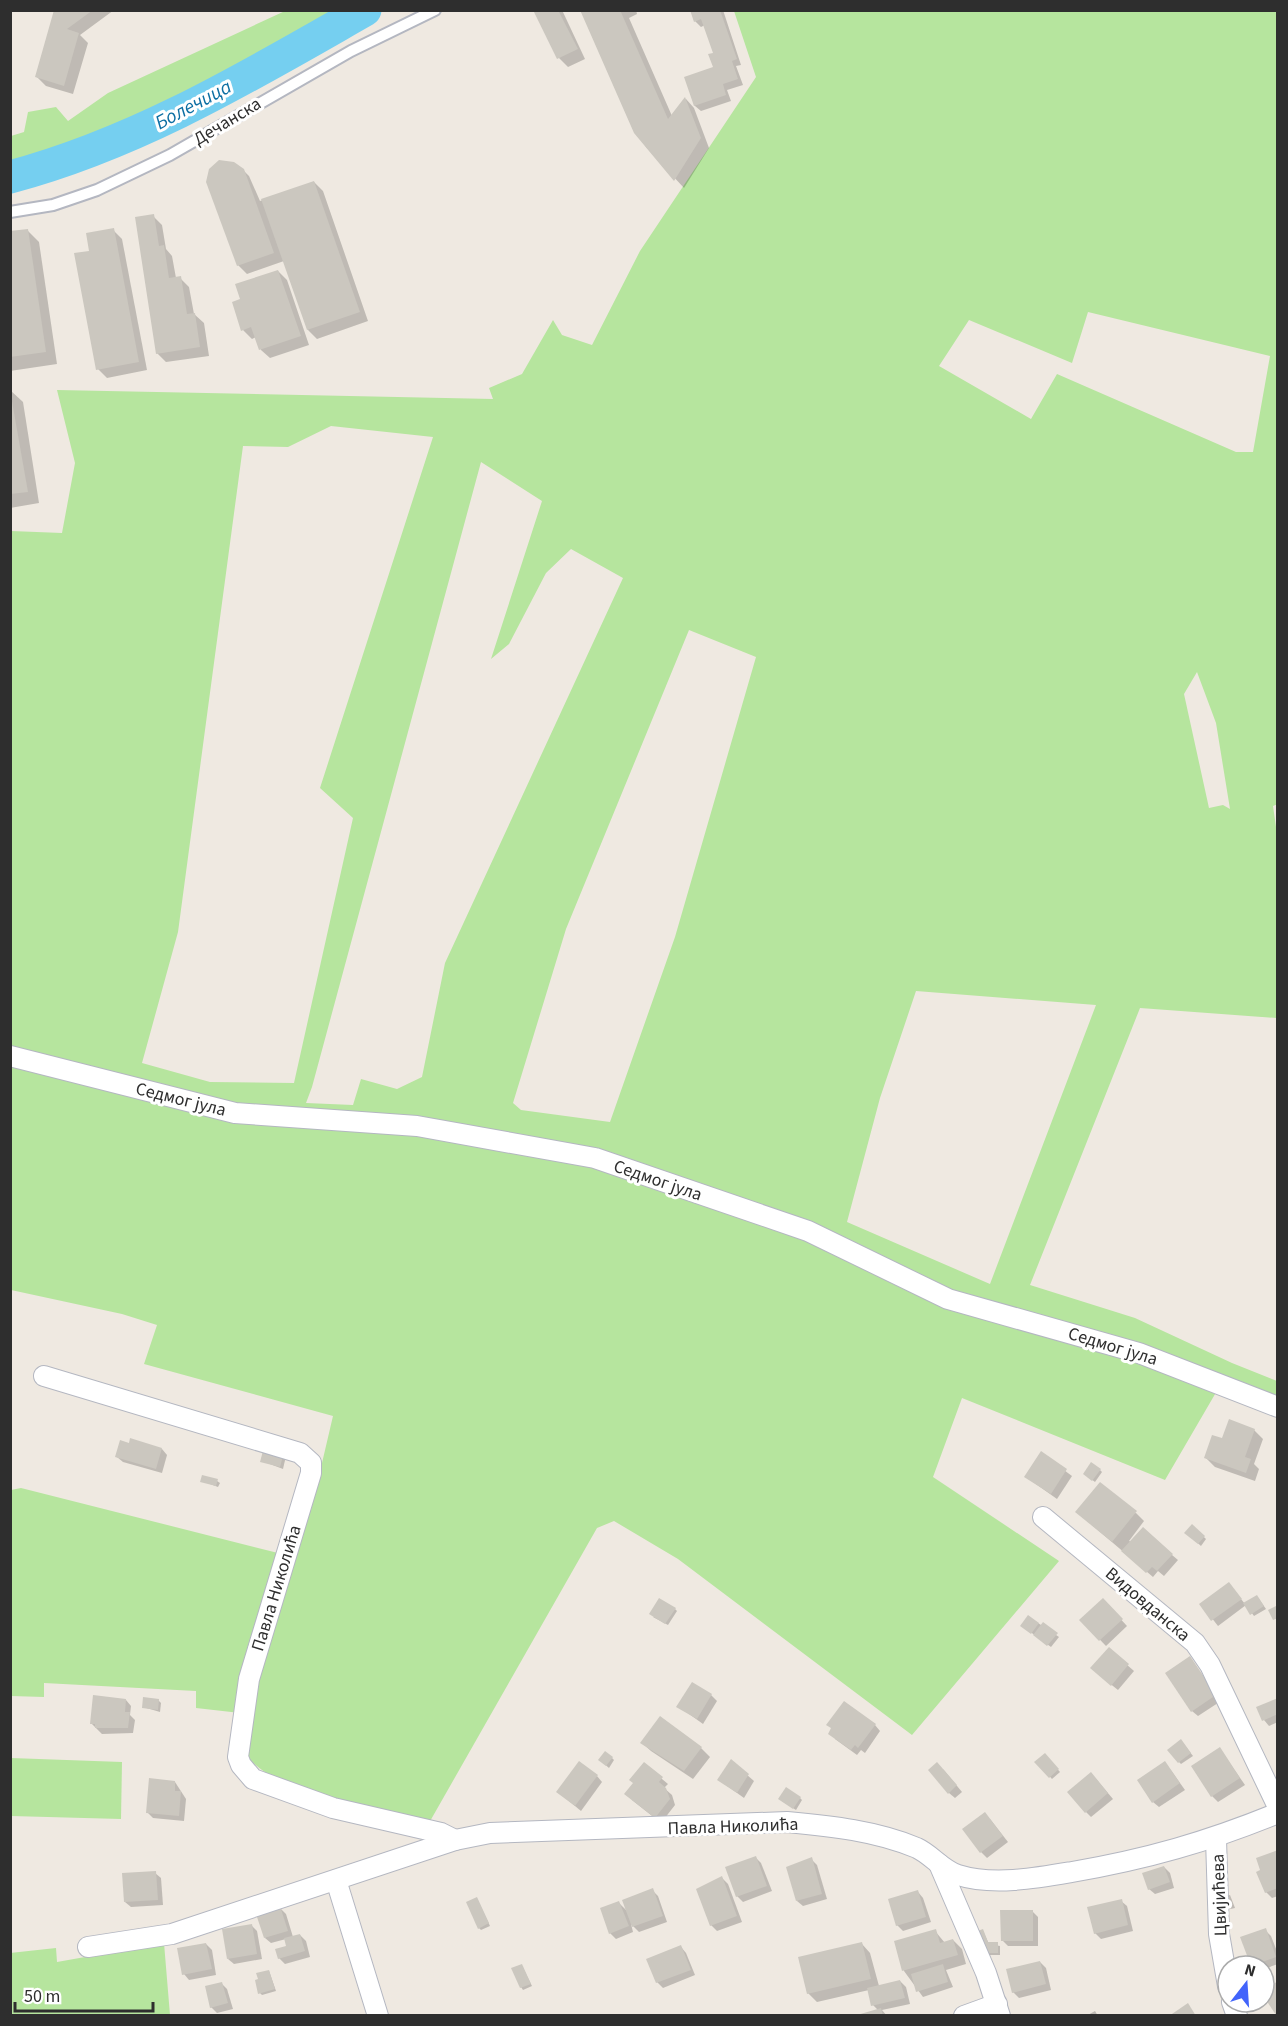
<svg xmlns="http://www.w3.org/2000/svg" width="1288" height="2026" font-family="'Source Sans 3',sans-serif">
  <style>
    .green { fill: #b6e59e; fill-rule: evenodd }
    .shadow { fill: #0003 }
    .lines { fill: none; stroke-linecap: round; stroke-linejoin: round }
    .river { stroke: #75cff0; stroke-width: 33 }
    .building { fill: #cbc7bf }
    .service-casing { stroke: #b4b7c1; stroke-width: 14 }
    .minor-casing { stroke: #b4b7c1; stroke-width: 22 }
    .service { stroke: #fff; stroke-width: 10 }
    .minor { stroke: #fff; stroke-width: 20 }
    .labels { text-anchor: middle; stroke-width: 6; stroke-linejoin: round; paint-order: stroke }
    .street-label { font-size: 18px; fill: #2e2e2e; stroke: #fff }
    .water-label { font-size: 20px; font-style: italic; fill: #0d6fa3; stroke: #fff }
  </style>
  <rect width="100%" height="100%" fill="#efe9e1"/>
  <!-- green -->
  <g class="green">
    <path d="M285 11H343C237 69 129 135 11 164V136L24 132 28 112 56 107 68 121 108 93Z"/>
    <path d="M734 11H1277L1278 804 1273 806 1278 841 1277 1018 1140 1008 1030 1285 1135 1318 1232 1363 1277 1381V1396L1225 1377 1165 1480 962 1398 933 1477 1059 1561 912 1735 678 1559 614 1521 597 1528 429 1823C380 1812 272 1795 244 1752L249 1714 196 1708V1691L44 1683V1697L11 1696V1490L21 1488 282 1554 295 1507 311 1510 333 1416 144 1364 157 1325 122 1314 11 1290V531L62 533 75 463 57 390 493 399 489 388 522 374 553 320 562 335 592 345 640 251 756 77ZM1088 312 1270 356 1253 452H1236L1057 374 1031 419 939 366 969 320 1072 363ZM331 426 433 437 320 788 353 818 294 1083 210 1082 142 1063 178 932 243 446 288 447ZM481 462 542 501 491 659 509 644 546 573 571 549 623 578 445 963 422 1077 397 1089 361 1079 353 1105 306 1103 312 1087ZM689 630 756 657 675 937 610 1122 521 1110 513 1103 566 929ZM1197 672 1216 723 1230 809 1223 805 1209 808 1184 694ZM916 991 1096 1005 990 1284 847 1222 880 1098Z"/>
    <polygon points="11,1758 122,1762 121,1819 11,1816"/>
    <polygon points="164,1943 170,2015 11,2015 10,1953 56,1948 57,1962"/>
  </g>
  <!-- shadow -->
  <g class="shadow">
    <polygon points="56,10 114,10 80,35 88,43 73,94 46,86 37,77"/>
    <polygon points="535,10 562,10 585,59 568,67 559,58"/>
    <polygon points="582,10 636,10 637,14 629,18 672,116 686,99 694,108 709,148 684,188 646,147"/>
    <polygon points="692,10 723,10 741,65 736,66 743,85 727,90 731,101 701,111 695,106 686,78 714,68 714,54 705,25 701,27 695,21"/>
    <polygon points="243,170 249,176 260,201 314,182 323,191 368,321 317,339 308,330 284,261 247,274 238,265"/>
    <polygon points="153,216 162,225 166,249 172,256 176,278 180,278 189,287 194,314 204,323 209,356 166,362 157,353"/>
    <polygon points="27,230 39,242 57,364 10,371 10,233"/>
    <polygon points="113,230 122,239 147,370 107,378 98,369 91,252"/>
    <polygon points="278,271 287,280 309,345 270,358 261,350 256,337 252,339 243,330 242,300"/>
    <polygon points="10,390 23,402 39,503 10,508"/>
    <polygon points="1254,1430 1263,1439 1254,1464 1259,1469 1255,1481 1215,1467 1206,1458 1223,1440"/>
    <polygon points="162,1449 167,1455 162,1473 123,1462 117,1457"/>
    <polygon points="1041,1453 1072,1476 1057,1499 1026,1477"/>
    <polygon points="286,1456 283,1469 262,1461"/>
    <polygon points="1100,1470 1102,1472 1095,1482 1087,1476"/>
    <polygon points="202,1481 217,1481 220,1483 218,1487"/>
    <polygon points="1136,1513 1144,1521 1129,1541 1172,1555 1178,1560 1164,1576 1158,1571 1153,1577 1086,1520"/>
    <polygon points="1192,1526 1206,1539 1201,1546 1186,1533"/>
    <polygon points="1229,1584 1245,1604 1259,1599 1266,1609 1254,1616 1246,1605 1218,1626 1201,1604"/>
    <polygon points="1103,1600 1127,1626 1106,1646 1081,1620"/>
    <polygon points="675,1609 677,1611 668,1625 653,1617"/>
    <polygon points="1029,1617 1059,1637 1051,1647 1025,1628"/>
    <polygon points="1109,1649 1134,1671 1118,1690 1098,1674"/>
    <polygon points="1190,1658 1221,1701 1198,1716 1192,1711"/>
    <polygon points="711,1695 717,1701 703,1724 678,1706"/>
    <polygon points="126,1700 131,1706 130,1715 135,1720 133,1733 102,1734 91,1723"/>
    <polygon points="158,1700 161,1703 160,1712 143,1707"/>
    <polygon points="1278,1700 1278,1722 1269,1726 1264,1720"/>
    <polygon points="875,1725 880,1731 865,1753 861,1750 857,1755 835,1739 833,1729"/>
    <polygon points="642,1743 701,1748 710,1757 693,1779 651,1751"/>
    <polygon points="1183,1743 1193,1756 1181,1764 1179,1762"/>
    <polygon points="1220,1749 1245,1785 1218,1802 1212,1796"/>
    <polygon points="1045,1755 1060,1772 1052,1779 1037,1762"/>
    <polygon points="612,1758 614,1760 609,1768 602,1762"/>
    <polygon points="731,1761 754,1781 744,1798 719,1780"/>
    <polygon points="644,1764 668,1784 664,1788 672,1795 675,1805 661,1823 632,1800 635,1783"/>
    <polygon points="943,1769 962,1792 955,1798 949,1793"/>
    <polygon points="1170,1769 1185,1790 1159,1807 1153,1802"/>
    <polygon points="597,1776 602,1782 581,1811 558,1792"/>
    <polygon points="1096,1779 1113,1799 1091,1817 1086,1812"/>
    <polygon points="175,1782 186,1799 184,1821 153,1818 147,1812"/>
    <polygon points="800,1798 802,1800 796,1810 782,1801"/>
    <polygon points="990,1819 1008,1842 987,1858 981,1852"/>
    <polygon points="1277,1852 1278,1896 1272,1898 1266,1892"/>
    <polygon points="756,1858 761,1863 772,1891 743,1902 737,1896"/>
    <polygon points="811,1859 817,1865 827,1899 803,1906 797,1901"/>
    <polygon points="1164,1867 1170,1873 1174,1888 1155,1894 1149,1889"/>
    <polygon points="155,1873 161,1878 163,1905 131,1907 125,1902"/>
    <polygon points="722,1878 728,1884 742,1922 717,1931 711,1925"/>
    <polygon points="652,1890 658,1896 667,1922 639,1932 631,1924 633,1932 616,1939 610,1933 619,1903 627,1911"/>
    <polygon points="918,1892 923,1898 931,1922 903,1931 897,1925"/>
    <polygon points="1230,1895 1235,1908 1226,1910 1222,1897"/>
    <polygon points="477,1899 490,1926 481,1930 479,1928"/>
    <polygon points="1121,1901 1127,1906 1133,1931 1101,1939 1095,1933"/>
    <polygon points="280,1908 286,1914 293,1937 300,1935 306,1941 310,1957 285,1964 279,1958 288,1947 286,1939 271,1943 265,1938"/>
    <polygon points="1032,1911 1038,1917 1038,1946 1008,1946 1002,1940"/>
    <polygon points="251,1925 257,1931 262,1959 234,1964 228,1959"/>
    <polygon points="1265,1930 1271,1936 1278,1954 1278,1964 1264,1969 1264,1966 1253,1966 1242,1938"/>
    <polygon points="935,1931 945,1943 953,1940 962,1949 966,1964 946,1970 953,1987 923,1997 904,1971 896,1942"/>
    <polygon points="983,1931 989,1944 1000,1946 1000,1955 986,1955"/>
    <polygon points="206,1944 212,1950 216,1975 189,1980 184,1974"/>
    <polygon points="862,1944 870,1953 879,1986 900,1981 906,1987 910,2004 882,2010 887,2016 860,2016 878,2010 873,2005 869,1990 817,2002 808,1993"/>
    <polygon points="681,1947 686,1953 695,1975 663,1988 657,1982"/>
    <polygon points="1040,1962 1046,1968 1051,1990 1019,1998 1013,1992"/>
    <polygon points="522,1966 532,1986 523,1990 521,1987"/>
    <polygon points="269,1971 276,1991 262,1995 260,1993"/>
    <polygon points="222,1984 227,1989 233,2009 217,2013 211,2007"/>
    <polygon points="1095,2011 1098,2016 1086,2016"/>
  </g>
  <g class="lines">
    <!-- river -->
    <path class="river" d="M10 177C138 143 251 75 365 10"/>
  </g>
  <!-- building -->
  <g class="building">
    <polygon points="54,10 93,10 67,29 79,33 64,86 35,77"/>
    <polygon points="533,10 558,10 578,49 557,59"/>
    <polygon points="580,10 620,10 668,119 685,97 701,138 674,181 634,133"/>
    <polygon points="690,10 720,10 737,59 732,61 738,79 723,84 726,95 694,106 684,77 713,67 708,54 713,53 701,19 694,22"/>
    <polygon points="219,160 234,162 244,169 274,253 237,266 206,182 209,169"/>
    <polygon points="314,181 360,312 307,330 261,199"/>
    <polygon points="154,214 159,246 164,245 169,278 181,276 187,314 195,313 200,347 156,354 135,217"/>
    <polygon points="114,228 139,362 96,370 74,253 89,251 86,233"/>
    <polygon points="28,229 46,352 10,357 10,231"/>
    <polygon points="278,270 301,336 259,350 251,327 241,331 232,302 240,299 235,284"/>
    <polygon points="10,390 28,492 10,494"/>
    <polygon points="1229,1419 1255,1429 1245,1457 1251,1459 1246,1473 1204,1458 1212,1435 1222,1438"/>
    <polygon points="130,1438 162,1448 156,1469 115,1457 120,1440 129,1443"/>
    <polygon points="264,1447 284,1452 280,1467 260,1462"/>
    <polygon points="1041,1451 1067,1469 1051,1494 1024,1477"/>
    <polygon points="1091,1462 1101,1469 1092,1481 1083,1474"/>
    <polygon points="202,1475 218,1479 216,1486 200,1482"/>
    <polygon points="1100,1482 1137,1511 1112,1542 1075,1512"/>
    <polygon points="1192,1524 1205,1536 1198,1544 1184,1533"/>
    <polygon points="1143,1527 1173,1554 1157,1571 1152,1567 1146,1573 1121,1551"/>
    <polygon points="1229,1582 1242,1599 1211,1621 1199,1604"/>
    <polygon points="1257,1595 1264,1606 1250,1615 1243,1603"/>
    <polygon points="659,1598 676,1608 665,1624 649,1614"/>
    <polygon points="1103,1598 1123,1619 1099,1641 1079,1620"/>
    <polygon points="1278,1605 1278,1618 1273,1620 1268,1610"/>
    <polygon points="1028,1615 1039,1623 1031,1634 1020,1626"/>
    <polygon points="1043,1622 1058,1633 1047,1646 1033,1635"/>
    <polygon points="1109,1647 1129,1664 1111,1686 1090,1668"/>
    <polygon points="1190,1656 1216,1695 1191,1712 1165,1673"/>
    <polygon points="692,1682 712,1694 697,1719 676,1707"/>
    <polygon points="93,1695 126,1699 125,1712 130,1712 128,1728 95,1728 95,1724 90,1724"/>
    <polygon points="143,1697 159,1699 158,1710 142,1708"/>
    <polygon points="1278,1698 1278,1714 1262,1721 1256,1707"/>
    <polygon points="844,1701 876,1724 858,1748 855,1745 851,1750 828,1734 831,1728 826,1725"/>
    <polygon points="660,1716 702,1747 684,1771 640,1743"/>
    <polygon points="1181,1739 1191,1753 1178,1763 1167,1750"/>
    <polygon points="1220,1747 1240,1778 1211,1797 1191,1766"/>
    <polygon points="605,1751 613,1757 606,1766 598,1760"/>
    <polygon points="1045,1753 1059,1769 1049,1778 1034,1762"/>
    <polygon points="731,1759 749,1774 737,1793 717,1780"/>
    <polygon points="579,1761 598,1775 575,1806 556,1792"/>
    <polygon points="1165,1761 1180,1783 1152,1803 1137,1780"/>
    <polygon points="644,1762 663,1777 659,1782 666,1788 670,1799 655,1818 624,1794 633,1783 629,1780"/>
    <polygon points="937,1762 957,1785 948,1794 928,1770"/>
    <polygon points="1091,1772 1108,1793 1085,1813 1067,1792"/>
    <polygon points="149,1778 175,1781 175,1791 181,1791 179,1816 146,1813"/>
    <polygon points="786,1787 801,1797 793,1809 778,1799"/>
    <polygon points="985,1812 1003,1836 980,1853 962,1829"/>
    <polygon points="1278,1850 1278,1888 1265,1893 1256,1872 1260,1870 1256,1858"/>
    <polygon points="756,1856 767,1886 736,1897 725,1867"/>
    <polygon points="812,1857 822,1894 796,1901 786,1867"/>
    <polygon points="1164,1866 1170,1882 1148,1890 1142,1873"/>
    <polygon points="156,1871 158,1900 124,1902 122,1873"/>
    <polygon points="722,1876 737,1916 710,1926 696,1889"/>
    <polygon points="653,1888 663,1916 632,1927 622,1900"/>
    <polygon points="918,1890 926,1917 896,1926 888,1899"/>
    <polygon points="477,1897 489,1923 478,1929 466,1902"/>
    <polygon points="1122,1899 1128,1925 1094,1934 1087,1907"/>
    <polygon points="619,1901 629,1926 609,1934 600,1908"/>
    <polygon points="280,1906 288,1931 264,1938 256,1914"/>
    <polygon points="1000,1910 1033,1910 1033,1941 1001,1941"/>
    <polygon points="252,1924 257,1954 227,1959 222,1929"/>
    <polygon points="1266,1928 1276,1957 1251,1966 1240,1937"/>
    <polygon points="936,1929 940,1943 953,1939 958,1955 902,1971 894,1941"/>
    <polygon points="983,1929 988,1942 998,1942 998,1953 982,1953 975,1932"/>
    <polygon points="300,1934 305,1951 278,1959 275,1949 286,1946 284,1938"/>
    <polygon points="862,1942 871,1979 807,1994 798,1957"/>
    <polygon points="206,1943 212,1969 182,1975 177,1948"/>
    <polygon points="681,1945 691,1970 656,1983 646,1959"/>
    <polygon points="1040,1961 1046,1984 1012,1993 1006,1969"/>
    <polygon points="522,1964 531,1984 520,1988 511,1968"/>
    <polygon points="943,1964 948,1982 916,1992 911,1974"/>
    <polygon points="269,1970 275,1989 258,1994 255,1980 258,1979 256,1973"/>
    <polygon points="900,1980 905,1998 871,2006 867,1988"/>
    <polygon points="1278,1981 1278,2014 1276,2015 1264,1997 1264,1990"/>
    <polygon points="222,1982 228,2003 210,2008 205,1986"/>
    <polygon points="1188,2003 1196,2016 1169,2016"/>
    <polygon points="881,2008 883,2016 857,2016 857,2015"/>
  </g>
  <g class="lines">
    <!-- service casing -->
    <g class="service-casing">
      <polyline id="service" points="10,212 53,205 97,190 170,155 351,51 435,10"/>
    </g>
    <!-- minor casing -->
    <g class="minor-casing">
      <g id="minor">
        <polyline points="10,1056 235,1113 417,1126 595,1158 808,1231 948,1299 1139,1353 1278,1407"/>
        <polyline points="44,1376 300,1453 311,1463 311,1473 249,1679 238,1757 241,1765 253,1779 333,1808 441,1833 455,1840"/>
        <polyline points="1043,1517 1195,1643 1210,1665 1278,1807"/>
        <polyline points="1216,1839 1219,1934 1228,1986"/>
        <polyline points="939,1864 986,1973 1000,2016"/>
        <polyline points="336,1880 378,2016"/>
        <path d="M88 1947 172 1934 455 1840 490 1833 787 1822C831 1826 877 1831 917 1848 932 1855 942 1870 958 1875 993 1886 1037 1878 1072 1872 1147 1859 1207 1842 1278 1813"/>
        <polyline points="1232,2002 1237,2016"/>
        <polyline points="964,2016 997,2004"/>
      </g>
    </g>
    <!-- service -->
    <use href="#service" class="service"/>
    <!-- minor -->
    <use href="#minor" class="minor"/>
  </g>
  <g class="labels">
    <!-- street labels -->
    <g class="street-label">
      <text transform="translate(227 121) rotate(-31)" y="6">Дечанска</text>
      <text transform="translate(181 1099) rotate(14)" y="6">Седмог јула</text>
      <text transform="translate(658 1180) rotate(19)" y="6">Седмог јула</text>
      <text transform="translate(1113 1346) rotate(17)" y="6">Седмог јула</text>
      <text transform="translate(276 1588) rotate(-73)" y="6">Павла Николића</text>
      <text transform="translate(1148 1604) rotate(40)" y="6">Видовданска</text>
      <text transform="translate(733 1826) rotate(-2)" y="6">Павла Николића</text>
      <text transform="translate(1219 1895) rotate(-92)" y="6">Цвијићева</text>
    </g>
    <!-- water labels -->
    <g class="water-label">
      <text transform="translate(193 104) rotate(-28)" y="7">Болечица</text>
    </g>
  </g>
  <!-- border -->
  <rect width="1288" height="2026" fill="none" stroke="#2e2e2e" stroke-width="24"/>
  <!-- north arrow -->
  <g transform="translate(1246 1984) rotate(17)"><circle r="28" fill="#ffffff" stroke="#ababab" stroke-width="1.5"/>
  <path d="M0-4.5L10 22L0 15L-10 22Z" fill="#4264fb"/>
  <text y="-9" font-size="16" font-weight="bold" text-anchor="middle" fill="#2e2e2e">N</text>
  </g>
  <!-- scale -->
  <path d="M15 2002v9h138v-9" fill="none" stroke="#2e2e2e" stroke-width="3"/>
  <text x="24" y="2002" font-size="18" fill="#2e2e2e" stroke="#ffffff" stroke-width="4.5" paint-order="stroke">50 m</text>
</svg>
